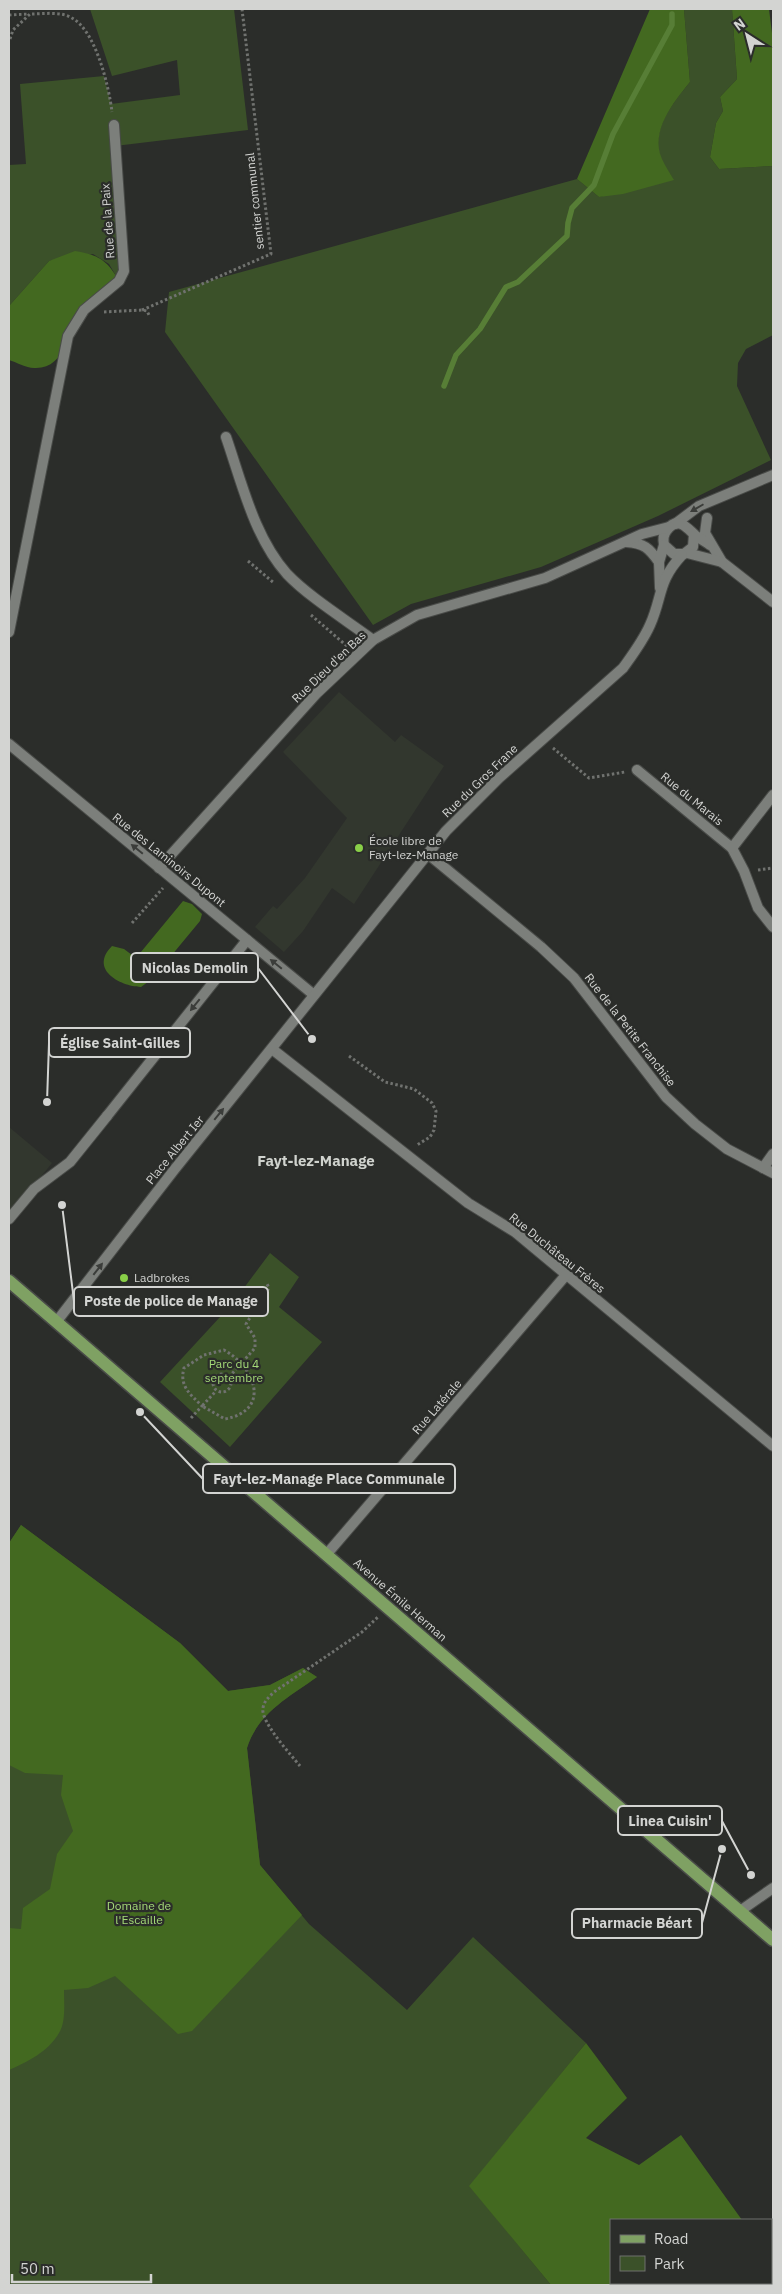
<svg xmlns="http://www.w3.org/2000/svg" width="782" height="2294" font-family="'IBM Plex Sans',sans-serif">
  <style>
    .built { fill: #32372e }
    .green { fill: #3b5129 }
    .forest { fill: #436920 }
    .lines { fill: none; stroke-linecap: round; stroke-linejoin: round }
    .stream { stroke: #577e36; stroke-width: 5.5 }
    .lane-casing { stroke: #494b48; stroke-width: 12 }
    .street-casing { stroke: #494b48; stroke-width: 12 }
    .primary-casing { stroke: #494b48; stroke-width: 15 }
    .path { stroke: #70726f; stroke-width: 3; stroke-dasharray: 2.5 2.5; stroke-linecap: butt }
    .lane { stroke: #7c7f7b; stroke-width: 10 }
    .street { stroke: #7c7f7b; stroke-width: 10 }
    .primary { stroke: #7fa163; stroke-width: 12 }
    .oneway { fill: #3b3d3a }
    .poi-dot { fill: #89cf48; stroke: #2b2d2a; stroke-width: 2 }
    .labels { text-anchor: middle; stroke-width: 4.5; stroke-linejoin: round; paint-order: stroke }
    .street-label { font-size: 12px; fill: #d3d4d2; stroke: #2b2d2a }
    .poi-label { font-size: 12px; fill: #d3d4d2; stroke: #2b2d2a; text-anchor: start }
    .park-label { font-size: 12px; fill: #a4da78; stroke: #2b2d2a }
    .quarter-label { font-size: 15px; font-weight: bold; fill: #d0d3ce; stroke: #2b2d2a }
    .leader { fill: none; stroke: #d3d4d2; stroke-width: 2 }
    .callout-dot { fill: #d3d4d2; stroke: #2b2d2a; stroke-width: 2 }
    .callout { fill: #2b2d2a; stroke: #d3d4d2; stroke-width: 2 }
    .callout-label { font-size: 14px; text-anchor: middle; font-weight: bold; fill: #d3d4d2 }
  </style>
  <rect width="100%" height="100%" fill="#2b2d2a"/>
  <!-- built -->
  <g class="built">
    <polygon points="339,692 395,742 401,735 444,766 354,904 332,888 303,931 284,952 255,927 273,906 277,909 305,878 347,818 283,752"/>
    <polygon points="9,1127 52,1163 9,1216"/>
  </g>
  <!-- green -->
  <g class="green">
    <polygon points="90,9 234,9 248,130 115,146 119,281 109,264 93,254 49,261 9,306 9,165 26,164 20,84 104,76 111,104 180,95 177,60 112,76"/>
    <path d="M684 9H732L737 79 720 97 723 111 716 123 710 157 719 169 773 166V335L746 349 738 363 737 386 771 460 658 516 541 567 411 604 373 625 165 332 169 292 577 179 599 197 673 179C670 173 664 166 661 159 650 130 673 103 690 82Z"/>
    <polygon points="270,1253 299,1277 279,1307 322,1342 230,1447 160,1382 232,1304"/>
    <path d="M21 1525 180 1643 228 1691 270 1685 303 1668 317 1677C289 1697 258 1713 247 1748L260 1865 309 1924 407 2010 473 1937 586 2043 470 2186 551 2285H9V1543Z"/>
  </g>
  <!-- forest -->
  <g class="forest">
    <path d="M650 9H684L690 82C673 103 650 131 662 159 665 166 670 173 674 180L623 194 599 197 577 179Z"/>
    <polygon points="732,9 769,9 773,41 773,166 719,169 710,157 716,123 723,111 720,97 737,79"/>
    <path d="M75 251C99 255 107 260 119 281 108 290 92 299 84 310 70 327 66 370 34 368 26 368 16 362 9 360V306L49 261Z"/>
    <path d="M183 901 192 904 202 914 200 921 152 979 141 987C119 986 89 969 112 946L124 949 136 958Z"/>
    <path d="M21 1525 180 1643 228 1691 270 1685 303 1668 317 1677C289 1697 258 1713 247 1748L260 1865 302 1915 192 2031 178 2034 115 1976 88 1988 64 1990C64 2003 66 2022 59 2033 48 2052 27 2062 9 2070V1928L21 1929 23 1908 50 1889 57 1854 73 1831 61 1795 63 1775 25 1773 9 1765V1543Z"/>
    <polygon points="586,2043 627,2098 586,2138 639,2165 681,2135 742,2220 611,2220 611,2283 750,2283 746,2285 551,2285 469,2186"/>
  </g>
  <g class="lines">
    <!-- stream -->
    <polyline class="stream" points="444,386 456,355 480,329 506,287 518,282 567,236 568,223 572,208 594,185 613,134 672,25 672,14"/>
    <!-- lane casing -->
    <g class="lane-casing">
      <g id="lane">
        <path d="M226 437C242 483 254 537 287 574 309 597 346 620 373 640"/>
        <polyline points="9,1219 34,1189 70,1162 107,1116"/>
      </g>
    </g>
    <!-- street casing -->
    <g class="street-casing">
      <g id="street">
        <polyline points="707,518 705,533 722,562 773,602"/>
        <polyline points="675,524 699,506 773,475"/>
        <path d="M694 534 693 547 684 554H674L664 545C663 539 663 535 667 530 678 515 688 529 696 536 701 539 706 542 710 545"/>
        <path d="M626 542C644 543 649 548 659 562"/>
        <polyline points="687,553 722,562"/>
        <polyline points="660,588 659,562 664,545"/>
        <polyline points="9,632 68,336 84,310 119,281 124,271 114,125"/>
        <polyline points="9,744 314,995"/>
        <polyline points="637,770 732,848 744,871 758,908 773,927"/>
        <polyline points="732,848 773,795"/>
        <polyline points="428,854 541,947 574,978 666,1097 695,1124 727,1149 773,1173"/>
        <polyline points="159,868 317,693 373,640 417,615 545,578 642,534 669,527"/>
        <polyline points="272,1049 468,1203 515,1232 773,1446"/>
        <polyline points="107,1116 247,940"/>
        <polyline points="763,1168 773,1154"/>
        <path d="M57 1321 174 1170 446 831 499 778 623 668C633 654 643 641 650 625 663 596 657 582 682 555"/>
        <polyline points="326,1555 566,1275"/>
        <polyline points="740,1911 773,1888"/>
      </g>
    </g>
    <!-- primary casing -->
    <g class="primary-casing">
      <polyline id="primary" points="9,1281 773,1940"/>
    </g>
    <!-- path -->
    <g class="path">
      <polyline points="9,15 29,14"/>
      <path d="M10 39 13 30 30 14C43 14 61 11 72 18 96 31 109 87 112 112"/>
      <polyline points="142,310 271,254 242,9"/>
      <polyline points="104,312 142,310 147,311 150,317"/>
      <polyline points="248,561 274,583"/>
      <polyline points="311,615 348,647"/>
      <polyline points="553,748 589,778 625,772"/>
      <polyline points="758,870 773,868"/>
      <polyline points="132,923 163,888"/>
      <polyline points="349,1056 385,1082 414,1089 432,1103 436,1111 434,1130 430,1137 417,1145"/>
      <circle cx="222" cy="1383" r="9"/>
      <polyline points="229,1377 255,1348 255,1338 246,1324 269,1288 267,1284"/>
      <path d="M191 1418 202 1406C190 1394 179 1386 184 1368L204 1355 224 1350C255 1367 272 1410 225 1419L202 1406 216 1391"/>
      <path d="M300 1766C291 1755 260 1721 263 1708 264 1701 269 1697 274 1692L362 1632 378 1617"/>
    </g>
    <!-- lane -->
    <use href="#lane" class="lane"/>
    <!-- street -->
    <use href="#street" class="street"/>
    <!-- primary -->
    <use href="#primary" class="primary"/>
  </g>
  <!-- one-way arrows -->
  <defs><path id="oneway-solid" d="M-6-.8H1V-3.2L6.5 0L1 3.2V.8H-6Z" transform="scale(1.25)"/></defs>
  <g class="oneway">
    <use href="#oneway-solid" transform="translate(697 508) rotate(150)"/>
    <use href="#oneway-solid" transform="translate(137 849) rotate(-141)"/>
    <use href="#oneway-solid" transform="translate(276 964) rotate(-141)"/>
    <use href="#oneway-solid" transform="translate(195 1005) rotate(129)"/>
    <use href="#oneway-solid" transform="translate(219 1114) rotate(-51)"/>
    <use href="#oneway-solid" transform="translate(98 1269) rotate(-52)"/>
  </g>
  <!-- markers -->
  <g class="poi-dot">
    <circle cx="359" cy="848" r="5"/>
    <circle cx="124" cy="1278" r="5"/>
  </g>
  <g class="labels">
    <!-- street labels -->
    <g class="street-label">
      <text transform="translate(255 201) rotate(-96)" y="4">sentier communal</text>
      <text transform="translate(108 221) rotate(-94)" y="4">Rue de la Paix</text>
      <text transform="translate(329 667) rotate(-44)" y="4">Rue Dieu d'en Bas</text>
      <text transform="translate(480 781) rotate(-44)" y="4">Rue du Gros Frane</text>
      <text transform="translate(692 799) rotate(39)" y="4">Rue du Marais</text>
      <text transform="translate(169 860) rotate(39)" y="4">Rue des Laminoirs Dupont</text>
      <text transform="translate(630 1030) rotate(52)" y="4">Rue de la Petite Franchise</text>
      <text transform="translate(175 1150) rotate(-51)" y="4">Place Albert Ier</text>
      <text transform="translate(557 1253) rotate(39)" y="4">Rue Duchâteau Frères</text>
      <text transform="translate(437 1407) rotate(-49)" y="4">Rue Latérale</text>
      <text transform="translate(400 1600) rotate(41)" y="4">Avenue Émile Herman</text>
    </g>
    <!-- poi labels -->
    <g class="poi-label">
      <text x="369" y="845">École libre de<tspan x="369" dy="14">Fayt-lez-Manage</tspan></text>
      <text x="134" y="1282">Ladbrokes</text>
    </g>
    <!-- park labels -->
    <g class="park-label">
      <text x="234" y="1368">Parc du 4<tspan x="234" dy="14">septembre</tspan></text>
      <text x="139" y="1910">Domaine de<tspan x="139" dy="14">l'Escaille</tspan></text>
    </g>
    <!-- quarter labels -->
    <g class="quarter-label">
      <text x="316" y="1166">Fayt-lez-Manage</text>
    </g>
  </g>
  <!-- callouts -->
  <path class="leader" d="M312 1039L258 968M47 1102L49 1043M62 1205L74 1301M140 1412L203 1479M751 1875L722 1821M722 1849L702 1923"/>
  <g class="callout-dot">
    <circle cx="312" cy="1039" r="5"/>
    <circle cx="47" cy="1102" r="5"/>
    <circle cx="62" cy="1205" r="5"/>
    <circle cx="140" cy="1412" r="5"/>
    <circle cx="751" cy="1875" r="5"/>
    <circle cx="722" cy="1849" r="5"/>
  </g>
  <g class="callout">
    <rect x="131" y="953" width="127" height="29" rx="5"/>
    <rect x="49" y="1028" width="141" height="29" rx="5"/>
    <rect x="74" y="1287" width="194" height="29" rx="5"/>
    <rect x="203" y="1464" width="252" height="29" rx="5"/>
    <rect x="618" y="1806" width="104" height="29" rx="5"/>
    <rect x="572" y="1909" width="130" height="29" rx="5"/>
  </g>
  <g class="callout-label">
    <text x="195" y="973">Nicolas Demolin</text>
    <text x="120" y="1048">Église Saint-Gilles</text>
    <text x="171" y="1306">Poste de police de Manage</text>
    <text x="329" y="1484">Fayt-lez-Manage Place Communale</text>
    <text x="670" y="1826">Linea Cuisin'</text>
    <text x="637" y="1928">Pharmacie Béart</text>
  </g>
  <!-- border -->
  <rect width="782" height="2294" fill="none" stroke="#d3d4d2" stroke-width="20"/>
  <!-- legend -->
  <rect x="610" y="2219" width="162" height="65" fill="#2b2d2a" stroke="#6e706d"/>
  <rect x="620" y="2235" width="25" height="8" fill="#7fa163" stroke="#6e706d"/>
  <text x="654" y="2244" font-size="15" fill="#d3d4d2">Road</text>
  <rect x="620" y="2256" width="25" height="15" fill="#3b5129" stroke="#6e706d"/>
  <text x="654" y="2269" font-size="15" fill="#d3d4d2">Park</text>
  <!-- north arrow -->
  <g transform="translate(747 35) rotate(324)" stroke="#2b2d2a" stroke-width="4" paint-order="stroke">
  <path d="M0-4L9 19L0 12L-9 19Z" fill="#d3d4d2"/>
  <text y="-8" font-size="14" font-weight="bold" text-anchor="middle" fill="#d3d4d2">N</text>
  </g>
  <!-- scale -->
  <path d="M12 2274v8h139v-8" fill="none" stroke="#d3d4d2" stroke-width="2.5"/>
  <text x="20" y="2274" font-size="15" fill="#d3d4d2" stroke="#2b2d2a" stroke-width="4" paint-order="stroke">50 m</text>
</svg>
